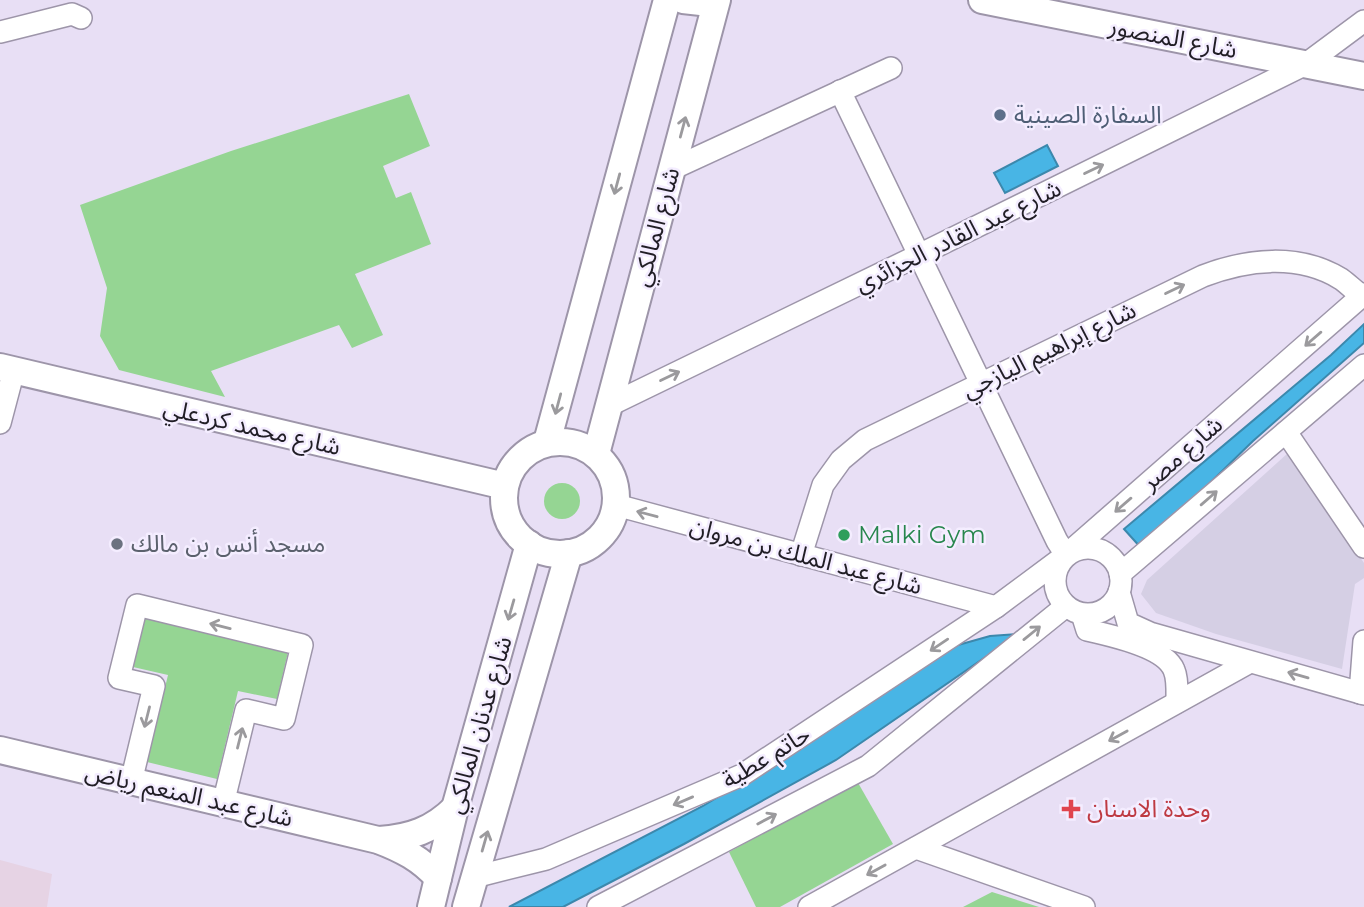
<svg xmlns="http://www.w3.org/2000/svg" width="1364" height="907" font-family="Montserrat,'Noto Sans Arabic',sans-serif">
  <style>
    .commercial { fill: #d5cfe4 }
    .education { fill: #e6d3e4 }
    .green { fill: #95d593 }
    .water { fill: #48b5e5; stroke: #3c88ac; stroke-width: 2 }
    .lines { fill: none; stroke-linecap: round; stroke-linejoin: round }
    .minor-casing { stroke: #9d95a9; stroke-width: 24 }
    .major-casing { stroke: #9d95a9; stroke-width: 30 }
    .minor { stroke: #fff; stroke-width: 21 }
    .major { stroke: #fff; stroke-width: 26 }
    .oneway { stroke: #9b9a9d }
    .service-dot { fill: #5c6f8a; stroke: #f4edff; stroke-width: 2.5 }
    .leisure-dot { fill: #2e9e5b; stroke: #f4edff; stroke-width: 2.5 }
    .worship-dot { fill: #6b7280; stroke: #f4edff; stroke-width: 2.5 }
    .health-dot { fill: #e0444e; stroke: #f4edff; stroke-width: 2.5 }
    .labels { text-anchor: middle; stroke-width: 5; stroke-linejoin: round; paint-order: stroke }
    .street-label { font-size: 24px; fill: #211e26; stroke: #f4edff }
    .service-label { font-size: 24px; fill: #4e5e75; stroke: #f4edff; text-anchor: start }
    .leisure-label { font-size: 24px; fill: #27864d; stroke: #f4edff; text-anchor: start }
    .worship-label { font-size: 24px; fill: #5b616d; stroke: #f4edff; text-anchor: start }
    .health-label { font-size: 24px; fill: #be3a42; stroke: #f4edff; text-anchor: start }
  </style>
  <rect width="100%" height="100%" fill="#e8dff5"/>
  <!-- commercial -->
  <polygon class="commercial" points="1288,453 1364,563 1364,578 1355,584 1342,669 1216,634 1156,613 1141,594 1147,580"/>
  <!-- education -->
  <polygon class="education" points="0,860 52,874 47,907 0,907"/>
  <!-- green -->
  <g class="green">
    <polygon points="409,94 430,146 383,166 396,198 411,192 431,244 355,274 383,335 352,348 339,325 211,371 225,397 119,370 100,336 107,288 80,205 231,151"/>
    <circle cx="562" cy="501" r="18"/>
    <polygon points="145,618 288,652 277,699 238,691 217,779 147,762 168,675 133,667"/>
    <polygon points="857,781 893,844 780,907 756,907 729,852"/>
    <polygon points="992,892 1039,907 963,907"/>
  </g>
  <!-- water -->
  <g class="water">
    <polygon points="1047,145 1058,166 1005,193 994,173"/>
    <polygon points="1364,324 1364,343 1253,441 1142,549 1124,529 1331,355"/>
    <polygon points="1019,634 836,760 684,844 563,907 509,907 703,806 821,735 944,649 990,636"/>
  </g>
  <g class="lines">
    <!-- minor casing -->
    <g class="minor-casing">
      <g id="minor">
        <polyline points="0,32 72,14 81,18"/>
        <polyline points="840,91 1057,541 1066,555"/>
        <polyline points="672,169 891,68"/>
        <polyline points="608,406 919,255 1306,64 1364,21"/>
        <polyline points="0,423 14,370"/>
        <polyline points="1286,432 1364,547"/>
        <polyline points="616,505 996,607"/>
        <circle cx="1088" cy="581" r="33"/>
        <path d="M801 555 823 485 841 460 865 440 1203 276C1247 259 1299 253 1341 279 1348 284 1355 291 1362 296"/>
        <polyline points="1120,574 1364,365"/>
        <polyline points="1119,592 1128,623 1150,633 1364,694"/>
        <path d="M1082 614 1087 630C1110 635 1165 647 1174 670 1178 679 1177 692 1177 702"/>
        <polyline points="1360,693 1364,641"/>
        <polyline points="131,782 154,686 119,678 137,605 302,645 284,719 246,710 223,804"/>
        <polyline points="916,848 1084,907"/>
        <polyline points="474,877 546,859 742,775 996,607 1066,555 1364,294"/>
        <polyline points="598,907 868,766 1066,606"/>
        <polyline points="809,907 1250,662"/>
      </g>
    </g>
    <!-- major casing -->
    <g class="major-casing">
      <g id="major">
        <polyline points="683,0 701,2 708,0"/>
        <polyline points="982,0 1364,76"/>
        <polyline points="0,367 505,486"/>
        <circle cx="560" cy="498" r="56"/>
        <polyline points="547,442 667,0"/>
        <polyline points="596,454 717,0"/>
        <path d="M0 750 378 840C402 849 421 859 438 878"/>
        <path d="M379 840C410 838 433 830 455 808"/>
        <polyline points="431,907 455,808 529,544"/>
        <polyline points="466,907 569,553"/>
      </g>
    </g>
    <!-- minor -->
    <use href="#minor" class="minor"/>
    <!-- major -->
    <use href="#major" class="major"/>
  </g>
  <!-- one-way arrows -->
  <defs><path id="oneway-shaft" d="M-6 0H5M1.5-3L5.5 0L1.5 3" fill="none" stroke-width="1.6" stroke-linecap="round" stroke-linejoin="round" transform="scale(1.75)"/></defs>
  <g class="oneway">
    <use href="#oneway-shaft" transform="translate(683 127) rotate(-75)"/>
    <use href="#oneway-shaft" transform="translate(1094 169) rotate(-26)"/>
    <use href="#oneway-shaft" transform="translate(617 184) rotate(105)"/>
    <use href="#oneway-shaft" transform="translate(1175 289) rotate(-26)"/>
    <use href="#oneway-shaft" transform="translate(1313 339) rotate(139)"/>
    <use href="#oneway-shaft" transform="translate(670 376) rotate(-26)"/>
    <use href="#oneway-shaft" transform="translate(558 404) rotate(105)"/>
    <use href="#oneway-shaft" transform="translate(1209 498) rotate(-41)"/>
    <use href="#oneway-shaft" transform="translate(1123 505) rotate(139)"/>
    <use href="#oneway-shaft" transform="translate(647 514) rotate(-165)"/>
    <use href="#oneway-shaft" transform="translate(511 610) rotate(106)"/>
    <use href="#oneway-shaft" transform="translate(220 626) rotate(-166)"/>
    <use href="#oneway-shaft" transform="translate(1032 633) rotate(-39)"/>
    <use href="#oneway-shaft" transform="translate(939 645) rotate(146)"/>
    <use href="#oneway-shaft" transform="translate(1298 675) rotate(-164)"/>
    <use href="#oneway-shaft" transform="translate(147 717) rotate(104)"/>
    <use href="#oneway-shaft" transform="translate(1118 736) rotate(151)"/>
    <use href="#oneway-shaft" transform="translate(240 738) rotate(-76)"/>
    <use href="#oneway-shaft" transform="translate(683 801) rotate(157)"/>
    <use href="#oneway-shaft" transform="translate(767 819) rotate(-28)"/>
    <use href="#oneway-shaft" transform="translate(485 841) rotate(-74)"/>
    <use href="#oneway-shaft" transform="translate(876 870) rotate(151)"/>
  </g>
  <!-- markers -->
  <circle class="service-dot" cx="1000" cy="115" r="7"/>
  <circle class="leisure-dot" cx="844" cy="535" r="7"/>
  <circle class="worship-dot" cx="117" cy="544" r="7"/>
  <path class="health-dot" d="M1067.5 798.5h7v7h7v7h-7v7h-7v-7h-7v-7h7z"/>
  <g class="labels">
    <!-- street labels -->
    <g class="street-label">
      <text transform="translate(1173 38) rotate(11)" y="8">شارع المنصور</text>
      <text transform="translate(656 227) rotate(-75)" y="8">شارع المالكي</text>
      <text transform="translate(958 236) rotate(-26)" y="8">شارع عبد القادر الجزائري</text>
      <text transform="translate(1049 350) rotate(-26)" y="8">شارع إبراهيم اليازجي</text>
      <text transform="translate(252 427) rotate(13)" y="8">شارع محمد كردعلي</text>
      <text transform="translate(1182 453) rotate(-41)" y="8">شارع مصر</text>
      <text transform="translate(806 556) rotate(15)" y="8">شارع عبد الملك بن مروان</text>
      <text transform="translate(479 725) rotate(-74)" y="8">شارع عدنان المالكي</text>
      <text transform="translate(766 757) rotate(-31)" y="8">حاتم عطية</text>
      <text transform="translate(189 795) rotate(13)" y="8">شارع عبد المنعم رياض</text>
    </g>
    <!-- service labels -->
    <g class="service-label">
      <text x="1014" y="123">السفارة الصينية</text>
    </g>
    <!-- leisure labels -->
    <g class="leisure-label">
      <text x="858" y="543">Malki Gym</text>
    </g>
    <!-- worship labels -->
    <g class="worship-label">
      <text x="131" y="552">مسجد أنس بن مالك</text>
    </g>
    <!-- health labels -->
    <g class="health-label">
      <text x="1087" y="817">وحدة الاسنان</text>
    </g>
  </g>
</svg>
